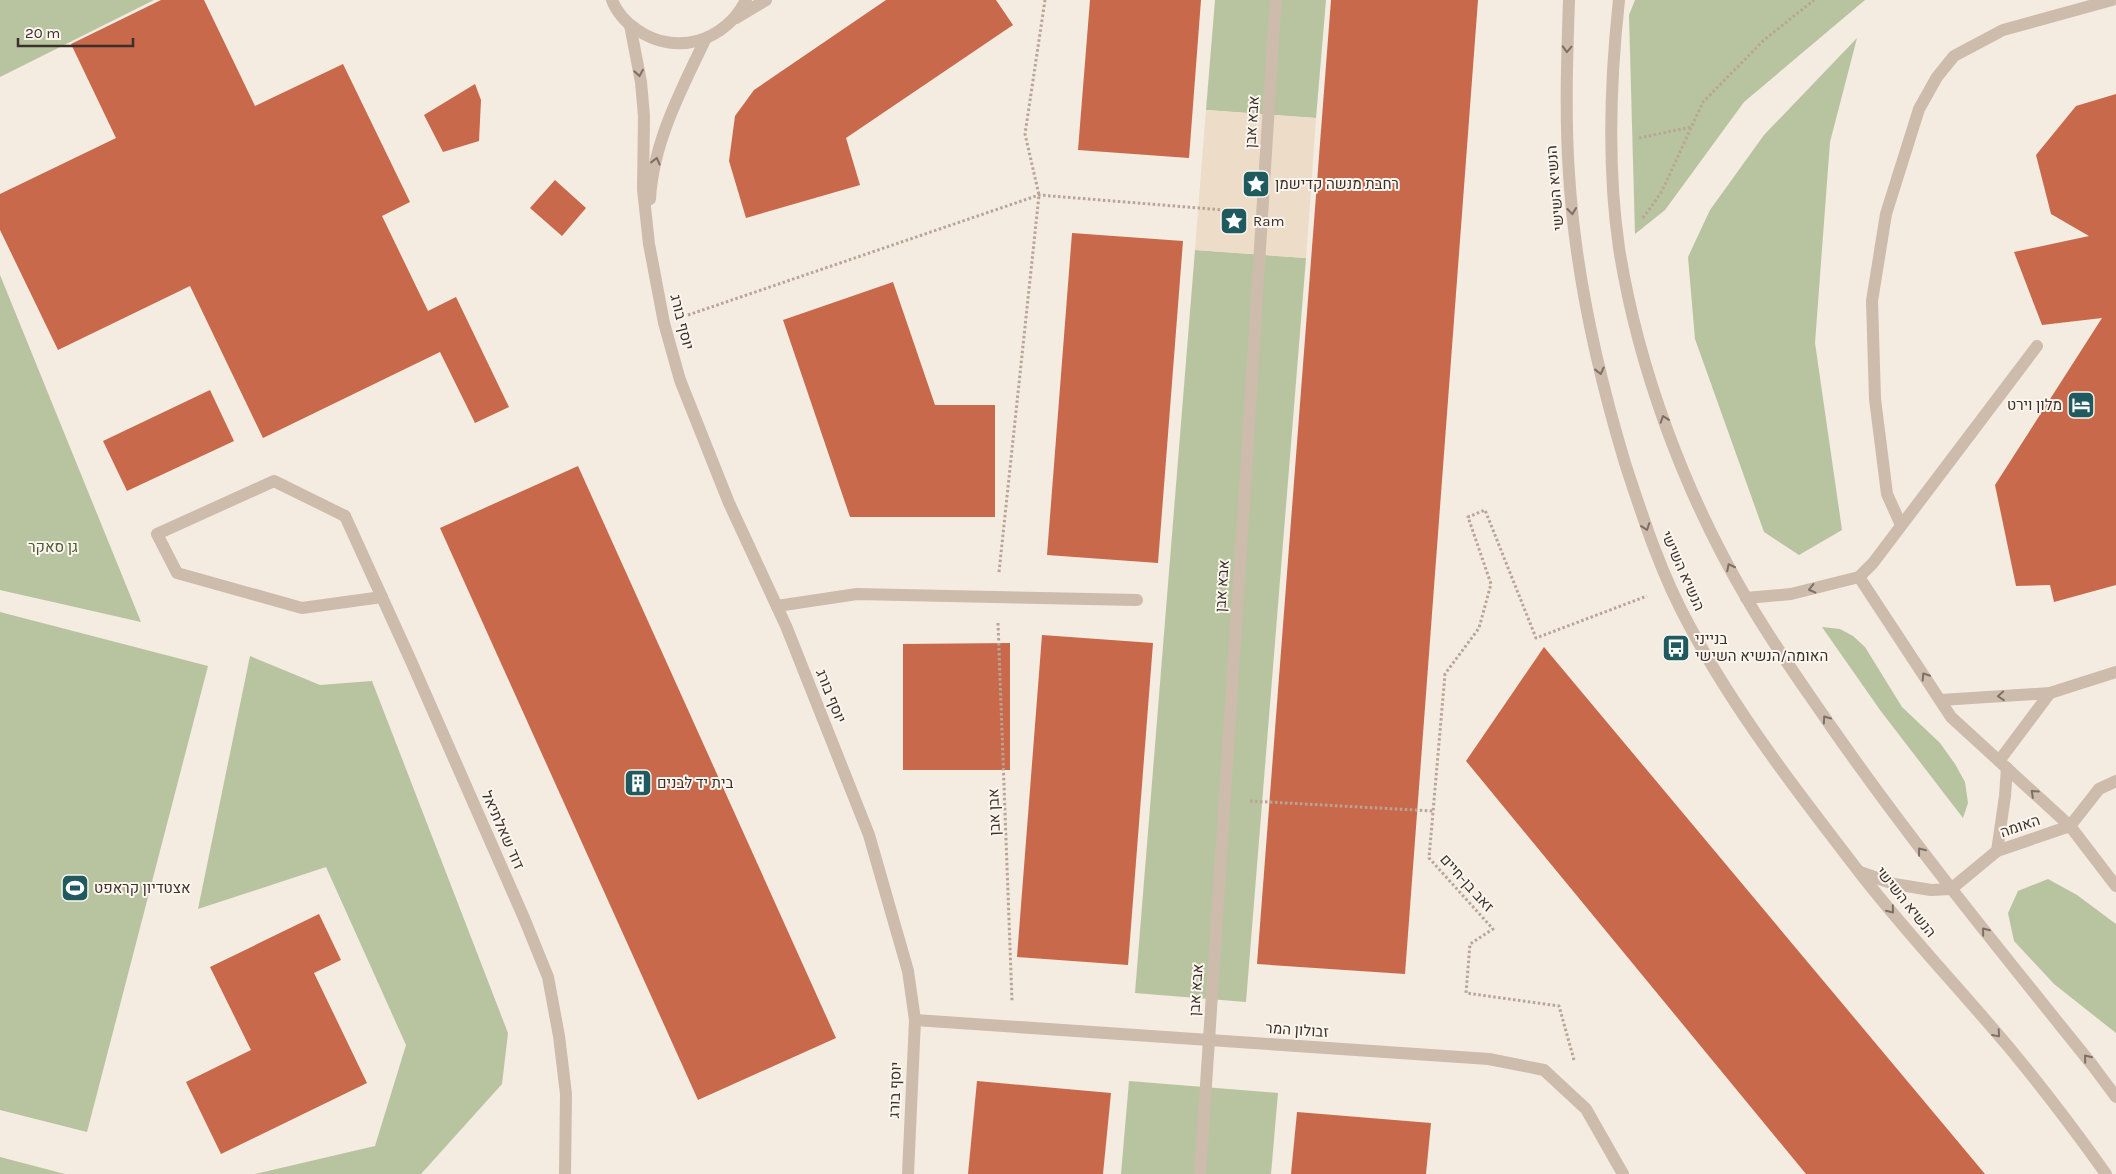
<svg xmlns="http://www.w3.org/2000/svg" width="2116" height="1174" font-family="Karla,Heebo,sans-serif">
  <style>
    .green { fill: #b8c4a0 }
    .plaza { fill: #ecdcc8 }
    .building { fill: #c8694b }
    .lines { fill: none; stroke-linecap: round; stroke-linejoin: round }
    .path { stroke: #b9a596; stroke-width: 3; stroke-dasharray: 2.5 2.5; stroke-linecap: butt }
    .service { stroke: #cdbbac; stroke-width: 12 }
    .pedestrian { stroke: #cdbbac; stroke-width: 12 }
    .minor { stroke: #cdbbac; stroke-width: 12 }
    .tertiary { stroke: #cdbbac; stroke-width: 12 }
    .oneway { stroke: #7d6f65 }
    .labels { text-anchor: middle; stroke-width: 4; stroke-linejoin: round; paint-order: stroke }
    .street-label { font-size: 15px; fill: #3b302b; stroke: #fbf5ee }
    .poi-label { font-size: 15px; fill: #3b302b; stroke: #fbf5ee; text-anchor: start }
    .park-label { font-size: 15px; fill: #4a5a2e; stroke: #fbf5ee }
  </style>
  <rect width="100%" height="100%" fill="#f4ebe1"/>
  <!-- green -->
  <g class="green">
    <polygon points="0,0 154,0 0,77"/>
    <polygon points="1215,0 1326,0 1316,118 1206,110"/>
    <polygon points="1635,0 1865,0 1744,102 1665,210 1635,234 1629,15"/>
    <polygon points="1857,38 1830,142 1815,343 1842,530 1799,555 1764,532 1695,339 1688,257 1710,210 1764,135"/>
    <polygon points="1195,250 1306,258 1246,1002 1135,993"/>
    <polygon points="0,275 141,622 0,590"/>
    <polygon points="0,612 208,666 87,1132 0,1110"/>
    <polygon points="1822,627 1840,629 1853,636 1865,647 1902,707 1940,743 1955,764 1965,782 1968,803 1963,818 1880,710"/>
    <polygon points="250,656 320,685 372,681 508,1033 502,1084 421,1174 255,1174 375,1146 406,1045 326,867 198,909"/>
    <polygon points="2048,879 2077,895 2116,924 2116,1033 2054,984 2014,941 2008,913 2018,891"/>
    <polygon points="1129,1081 1278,1093 1271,1174 1121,1174"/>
    <polygon points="0,1157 65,1174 0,1174"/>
  </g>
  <!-- plaza -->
  <polygon class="plaza" points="1206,110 1316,118 1306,258 1195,250"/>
  <!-- building -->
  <g class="building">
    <polygon points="161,0 204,0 255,106 343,64 410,202 382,216 428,311 456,297 509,407 475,423 440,352 263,438 190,286 58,350 0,230 0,194 116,138 71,44"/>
    <polygon points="886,0 996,0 1013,25 846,138 860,185 746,218 729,161 735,116 754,90"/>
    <polygon points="1090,0 1201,0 1189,158 1078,150"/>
    <polygon points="1331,0 1478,0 1405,974 1257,964"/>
    <polygon points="475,84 481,100 479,141 443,152 424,115"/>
    <polygon points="2116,94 2116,585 2054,602 2050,585 2016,586 1995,485 2102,318 2042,325 2014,252 2089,236 2051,214 2036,155 2076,106"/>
    <polygon points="555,180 586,208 562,236 530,208"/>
    <polygon points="1072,233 1183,241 1158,563 1047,555"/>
    <polygon points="893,282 935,405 995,405 995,517 850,517 783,320"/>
    <polygon points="210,390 234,441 127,491 103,441"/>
    <polygon points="578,466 836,1038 698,1100 440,528"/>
    <polygon points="1042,635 1153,643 1128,965 1017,957"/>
    <polygon points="1010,643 1010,770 903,770 903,644"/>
    <polygon points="1544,647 1985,1174 1806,1174 1466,761"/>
    <polygon points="319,914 341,960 314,973 367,1083 221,1154 186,1082 251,1050 210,967"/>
    <polygon points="977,1081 1111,1093 1103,1174 968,1174"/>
    <polygon points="1297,1112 1431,1123 1426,1174 1291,1174"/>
  </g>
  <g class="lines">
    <!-- path -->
    <g class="path">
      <polyline points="1639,138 1691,127"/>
      <polyline points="1643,218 1661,193 1703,102 1764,40 1814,0"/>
      <polyline points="688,315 1039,195 1236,211"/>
      <polyline points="999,572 1039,195 1025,134 1045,0"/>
      <polyline points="998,623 1012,1001"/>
      <polyline points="1250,801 1433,811"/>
      <polyline points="1574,1060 1559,1006 1466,993 1470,944 1493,929 1429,858 1445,674 1479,628 1491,584 1468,517 1485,510 1536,638 1647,596"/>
    </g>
    <!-- service -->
    <g class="service">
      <polyline points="345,516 274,481 157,534 177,573 302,608 382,597"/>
      <polyline points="1901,525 1887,494 1875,399 1872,301 1886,214 1919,109 1937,77 1954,56 2003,30 2112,0"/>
      <polyline points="1859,577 1951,717 2070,826 2099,789 2116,781"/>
      <polyline points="1746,598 1791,594 1859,577 1873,563 2037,346"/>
      <polyline points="777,606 857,594 1137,600"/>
      <polyline points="1941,700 2050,693 2116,672"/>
      <polyline points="1999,761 2050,693"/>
      <polyline points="1997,851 2005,796 2007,768"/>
    </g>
    <!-- pedestrian -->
    <g class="pedestrian">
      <polyline points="1246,472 1273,40"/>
      <polyline points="1200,1174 1209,1040"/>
    </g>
    <!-- minor -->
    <g class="minor">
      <polyline points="736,18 766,0"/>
      <polyline points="1273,40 1276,0"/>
      <polyline points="345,516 411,661 524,918 548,977 559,1036 566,1094 565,1174"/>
      <polyline points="1860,872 1894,884 1931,890 1951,889 1997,851 2070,826 2116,886"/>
      <polyline points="915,1020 1489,1059 1544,1070 1586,1109 1623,1174"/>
      <polyline points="1209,1040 1246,472"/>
    </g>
    <!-- tertiary -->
    <g class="tertiary">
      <path d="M612 0C616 11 626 23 636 29 675 57 725 42 746 0"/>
      <path d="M1569 0C1567 58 1565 116 1569 174 1575 272 1597 370 1625 463 1643 518 1661 574 1689 625 1736 713 1799 794 1860 873 1908 935 1962 991 2012 1051 2045 1091 2076 1132 2106 1174"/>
      <path d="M1619 0C1610 82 1607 166 1619 248 1638 368 1685 494 1747 599 1772 643 1802 684 1830 725 1912 843 2003 954 2093 1066L2116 1097"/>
      <polyline points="630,25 641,82 644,116 643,189 649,244 664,323 680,380 729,503 786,626 869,835 908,971 915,1020 908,1174"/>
      <path d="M650 199C653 143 681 90 705 40"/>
    </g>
  </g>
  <!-- one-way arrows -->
  <defs><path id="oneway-chevron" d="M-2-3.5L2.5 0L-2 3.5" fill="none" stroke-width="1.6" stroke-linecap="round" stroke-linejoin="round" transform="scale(1.25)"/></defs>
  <g class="oneway">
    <use href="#oneway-chevron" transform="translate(1567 49) rotate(92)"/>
    <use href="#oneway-chevron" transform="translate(639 73) rotate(81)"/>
    <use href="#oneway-chevron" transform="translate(656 161) rotate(-76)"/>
    <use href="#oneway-chevron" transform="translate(1572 211) rotate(84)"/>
    <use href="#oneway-chevron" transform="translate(1600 371) rotate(76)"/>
    <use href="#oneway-chevron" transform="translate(1664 419) rotate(-109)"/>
    <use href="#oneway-chevron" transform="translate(1646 527) rotate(70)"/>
    <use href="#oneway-chevron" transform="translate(1730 567) rotate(-117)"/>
    <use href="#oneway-chevron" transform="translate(1812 589) rotate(166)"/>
    <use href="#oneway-chevron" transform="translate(1925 676) rotate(-123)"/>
    <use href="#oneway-chevron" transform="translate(2001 696) rotate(176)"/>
    <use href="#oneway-chevron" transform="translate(1826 719) rotate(-125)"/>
    <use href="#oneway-chevron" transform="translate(2034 793) rotate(-137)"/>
    <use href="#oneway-chevron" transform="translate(1921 851) rotate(-128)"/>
    <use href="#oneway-chevron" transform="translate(1891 910) rotate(51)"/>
    <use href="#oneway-chevron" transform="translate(1985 931) rotate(-129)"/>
    <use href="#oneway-chevron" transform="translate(1997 1034) rotate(49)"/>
    <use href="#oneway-chevron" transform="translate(2087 1058) rotate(-129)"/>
  </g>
  <!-- icons -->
  <defs>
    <g id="sight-square" transform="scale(1.4375)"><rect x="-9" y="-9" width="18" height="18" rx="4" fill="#1f5a5e" stroke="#fbf5ee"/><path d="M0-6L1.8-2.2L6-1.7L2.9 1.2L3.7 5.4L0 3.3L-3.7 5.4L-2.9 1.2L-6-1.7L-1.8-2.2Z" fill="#fff"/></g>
    <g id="hotel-square" transform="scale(1.4375)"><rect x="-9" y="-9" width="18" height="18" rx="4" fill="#1f5a5e" stroke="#fbf5ee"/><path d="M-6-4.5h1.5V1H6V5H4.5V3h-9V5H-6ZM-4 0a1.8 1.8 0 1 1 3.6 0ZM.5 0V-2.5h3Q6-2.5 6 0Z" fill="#fff"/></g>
    <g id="bus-square" transform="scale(1.4375)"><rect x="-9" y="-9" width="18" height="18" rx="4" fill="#1f5a5e" stroke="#fbf5ee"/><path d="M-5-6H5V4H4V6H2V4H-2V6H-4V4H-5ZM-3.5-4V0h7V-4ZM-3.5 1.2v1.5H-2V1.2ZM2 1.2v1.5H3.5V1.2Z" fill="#fff"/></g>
    <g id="building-square" transform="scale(1.4375)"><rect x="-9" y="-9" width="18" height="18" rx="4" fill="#1f5a5e" stroke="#fbf5ee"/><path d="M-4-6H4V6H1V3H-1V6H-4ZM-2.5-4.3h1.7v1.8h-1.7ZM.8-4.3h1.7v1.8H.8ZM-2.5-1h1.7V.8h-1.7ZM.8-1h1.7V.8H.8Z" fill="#fff"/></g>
    <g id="stadium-square" transform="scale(1.4375)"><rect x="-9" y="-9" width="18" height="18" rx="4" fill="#1f5a5e" stroke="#fbf5ee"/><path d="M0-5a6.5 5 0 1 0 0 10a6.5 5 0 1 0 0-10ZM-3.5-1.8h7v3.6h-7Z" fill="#fff"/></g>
  </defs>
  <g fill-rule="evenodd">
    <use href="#sight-square" x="1256" y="184"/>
    <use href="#sight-square" x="1234" y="221"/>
    <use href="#hotel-square" x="2081" y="405"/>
    <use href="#bus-square" x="1676" y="648"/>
    <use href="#building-square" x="638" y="783"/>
    <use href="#stadium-square" x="75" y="888"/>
  </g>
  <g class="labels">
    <!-- street labels -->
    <g class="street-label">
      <text transform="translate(1252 122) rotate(-86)" y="5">אבא אבן</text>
      <text transform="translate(1555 188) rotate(-95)" y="5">הנשיא השישי</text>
      <text transform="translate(682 322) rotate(76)" y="5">יוסף בורג</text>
      <text transform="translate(1683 571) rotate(66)" y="5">הנשיא השישי</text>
      <text transform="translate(1222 586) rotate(-86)" y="5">אבא אבן</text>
      <text transform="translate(831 696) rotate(68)" y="5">יוסף בורג</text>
      <text transform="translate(994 812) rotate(-92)" y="5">אבן אבן</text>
      <text transform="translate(2020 826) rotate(-19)" y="5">האומה</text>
      <text transform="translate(503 830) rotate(66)" y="5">דוד שאלתיאל</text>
      <text transform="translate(1467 883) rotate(48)" y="5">זאב בן-חיים</text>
      <text transform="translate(1906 902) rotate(51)" y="5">הנשיא השישי</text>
      <text transform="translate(1196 990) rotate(-86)" y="5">אבא אבן</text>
      <text transform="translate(1297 1030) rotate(4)" y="5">זבולון המר</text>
      <text transform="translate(895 1090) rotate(-88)" y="5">יוסף בורג</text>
    </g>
    <!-- poi labels -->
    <g class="poi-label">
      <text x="1275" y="189">רחבת מנשה קדישמן</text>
      <text x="1253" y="226">Ram</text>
      <text x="2062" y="410" text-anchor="end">מלון וירט</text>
      <text x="1695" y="644">בנייני<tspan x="1695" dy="17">האומה/הנשיא השישי</tspan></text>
      <text x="657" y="788">בית יד לבנים</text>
      <text x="94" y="893">אצטדיון קראפט</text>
    </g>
    <!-- park labels -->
    <g class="park-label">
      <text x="53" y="552">גן סאקר</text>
    </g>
  </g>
  <!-- scale -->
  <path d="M18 38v8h115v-8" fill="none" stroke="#3b302b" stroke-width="2.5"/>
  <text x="25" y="38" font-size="15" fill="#3b302b" stroke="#fbf5ee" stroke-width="4" paint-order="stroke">20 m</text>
</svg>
